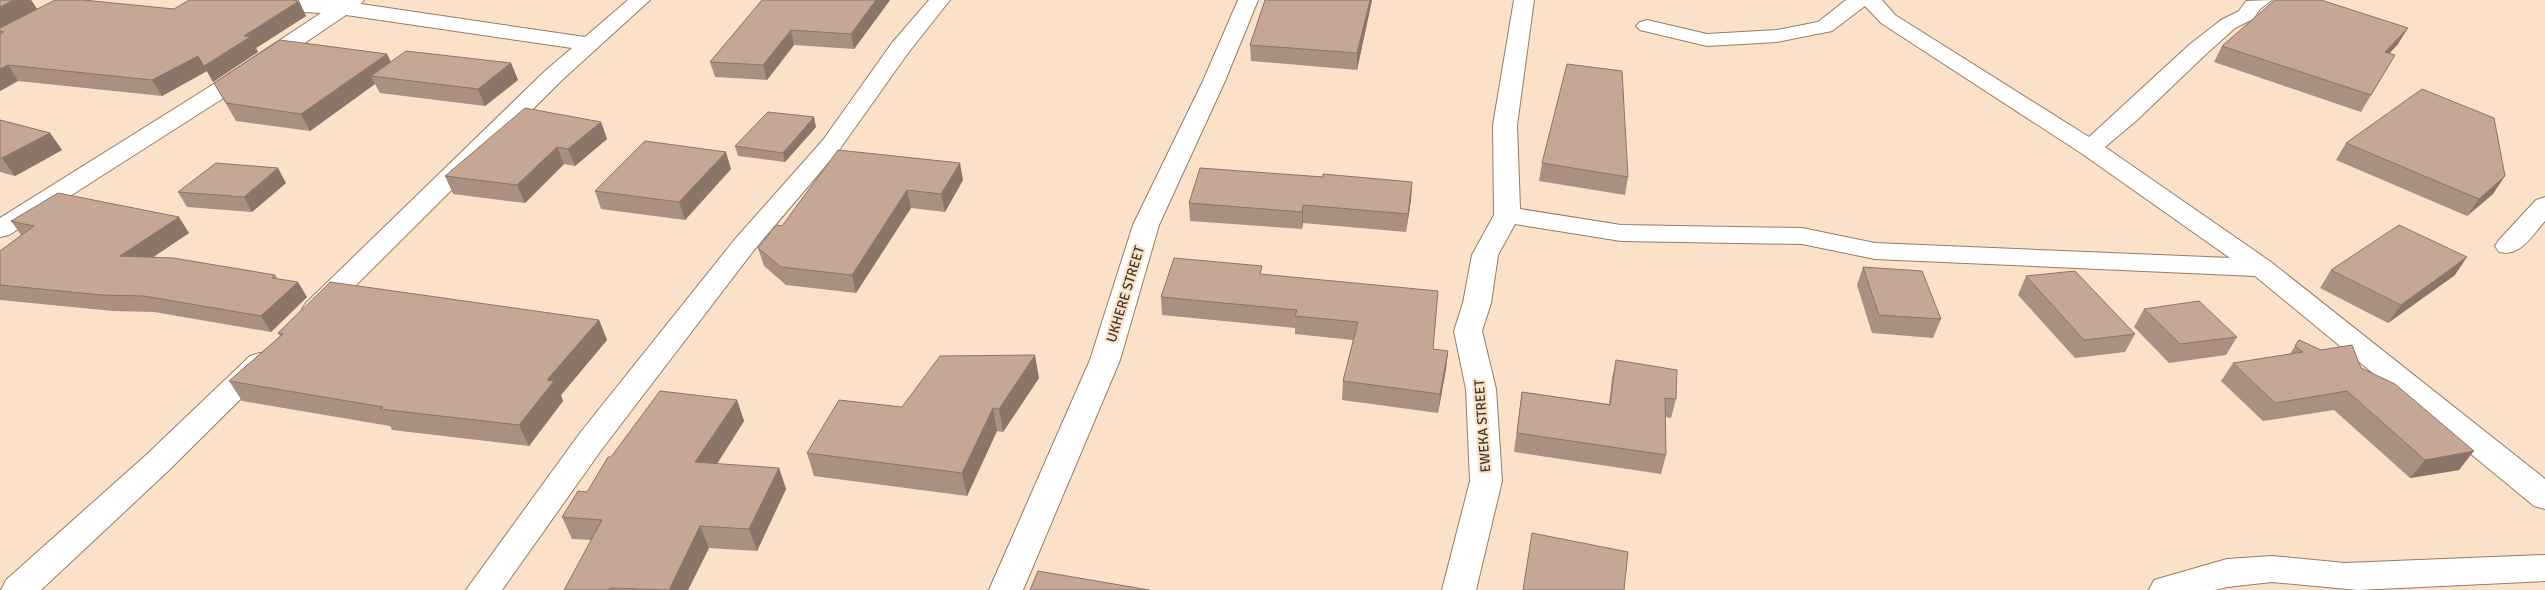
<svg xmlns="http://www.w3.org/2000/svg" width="2545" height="590" font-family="Signika,sans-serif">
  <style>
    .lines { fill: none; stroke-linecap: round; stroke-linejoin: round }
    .minor-casing { stroke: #957d66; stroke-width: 2 }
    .minor { fill: #fff; fill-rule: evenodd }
    .wall { fill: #aa9080 }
    .shaded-wall { fill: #8b7568 }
    .building { fill: #c6a795; stroke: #8b7568 }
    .labels { text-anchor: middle; stroke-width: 4.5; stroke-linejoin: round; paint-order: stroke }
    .street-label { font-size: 14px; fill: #44392f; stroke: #fbe1c7 }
  </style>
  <rect width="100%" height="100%" fill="#fbe1c7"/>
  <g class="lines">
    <!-- minor casing -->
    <g class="minor-casing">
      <g id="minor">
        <polygon points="192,0 364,0 361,4 585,37 628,0 650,0 561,81 326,315 316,318 306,315 302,309 306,303 545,71 572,48 346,15 222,99 9,235 0,237 0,218 206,89 321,13 202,6 195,4"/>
        <polygon points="929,0 950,0 908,53 839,150 754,250 602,449 502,590 466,590 580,433 736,238 823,140 892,43"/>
        <polygon points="1238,0 1258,0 1225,81 1159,225 1120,360 1023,590 989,590 1090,360 1133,225 1203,81"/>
        <polygon points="1514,0 1534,0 1517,125 1520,209 1621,225 1802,228 1875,243 2230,258 2081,153 1881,23 1865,6 1832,31 1777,42 1707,46 1640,30 1636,26 1640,22 1647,20 1707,34 1777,30 1818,22 1846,0 1882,0 1895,15 2089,137 2189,45 2221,20 2239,11 2246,1 2272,0 2260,9 2253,19 2235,28 2205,55 2137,120 2105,147 2271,262 2545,479 2545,509 2534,506 2255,276 1875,259 1802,244 1621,241 1515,224 1498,255 1491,303 1482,331 1496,389 1502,481 1476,590 1442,590 1470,481 1466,389 1454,331 1463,303 1472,255 1494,215 1493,125"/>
        <path d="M2545 197V221C2532 235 2521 257 2499 252L2495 246 2499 240 2536 200Z"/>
        <polygon points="260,353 270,356 275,363 270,370 167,472 41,590 1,590 6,580 145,456 250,356"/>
        <polygon points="2545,555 2545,581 2358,590 2272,582 2227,587 2215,590 2149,590 2154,580 2227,559 2272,556 2345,563"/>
      </g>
    </g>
    <!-- minor -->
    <use href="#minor" class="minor"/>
  </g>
  <!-- wall -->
  <g class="wall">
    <polygon points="0,0 31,0 37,9 174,9 299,1 306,16 256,48 258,52 213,82 207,71 162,96 18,81 0,91"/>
    <polygon points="762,0 890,0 854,49 794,45 767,80 715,77 710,62"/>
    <polygon points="1265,0 1372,0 1357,70 1251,61 1250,45"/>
    <polygon points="2398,44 2389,54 2395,55 2361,112 2214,62 2222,46"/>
    <polygon points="391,62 511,63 518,80 485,106 380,93 375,84 310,131 236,121 214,83"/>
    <polygon points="0,120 50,133 62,150 15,176 0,172"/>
    <polygon points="601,122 607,139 575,166 564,164 525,203 453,194 445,176"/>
    <polygon points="816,127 785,162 738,156 735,146"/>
    <polygon points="2346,143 2493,194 2467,216 2336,160"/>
    <polygon points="838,150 963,180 945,212 911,208 856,293 786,285 764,266 758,248 782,226"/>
    <polygon points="1542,163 1628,177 1625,195 1539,181"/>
    <polygon points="731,169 685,220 601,209 595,191"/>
    <polygon points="1323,177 1412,182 1411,200 1406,232 1303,223 1302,229 1190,221 1189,203"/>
    <polygon points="286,183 252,212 187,207 178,192"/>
    <polygon points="11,221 189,233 153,257 275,275 278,279 307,297 271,332 154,312 113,311 0,300 0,251 21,235"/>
    <polygon points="1863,267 1941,319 1933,338 1872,333 1857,285"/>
    <polygon points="2331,270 2455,275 2388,323 2320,288"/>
    <polygon points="1262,274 1433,349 1448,351 1446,369 1438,413 1342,400 1343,381 1353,340 1295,334 1295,328 1162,315 1161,297"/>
    <polygon points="2026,276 2135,334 2125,352 2075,358 2018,295"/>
    <polygon points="2144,309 2237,337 2226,355 2169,363 2134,327"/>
    <polygon points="599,320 607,340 561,395 563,401 529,446 392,430 390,426 242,401 229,381 280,336 278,333"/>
    <polygon points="2299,340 2361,368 2459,470 2410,478 2334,410 2263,421 2221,381 2233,363 2290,354"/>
    <polygon points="1616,360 1676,399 1671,418 1666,417 1666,455 1661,474 1514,452 1522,392 1609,404 1612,378"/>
    <polygon points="1039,378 1003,432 997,431 967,496 814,476 807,453 902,407"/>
    <polygon points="737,400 744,421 717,464 779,468 786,489 757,551 709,548 688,590 564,590 591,540 572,539 562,517 587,492 611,457"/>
  </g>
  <!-- shaded-wall -->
  <g class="shaded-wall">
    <polygon points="14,0 31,0 37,9 0,29 0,7"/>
    <polygon points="876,0 890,0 854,49 851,34"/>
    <polygon points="1370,0 1372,0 1357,70 1357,53"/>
    <polygon points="299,1 306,16 256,48 258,52 213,82 204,66 244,36"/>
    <polygon points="2408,28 2398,44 2375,69 2385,52"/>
    <polygon points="791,30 794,45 767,80 763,65"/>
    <polygon points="387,54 395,70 371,76 375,84 310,131 301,114"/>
    <polygon points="198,56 207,71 162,96 152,80"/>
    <polygon points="511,63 518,80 485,106 478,89"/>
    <polygon points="8,65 18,81 0,91 0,69"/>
    <polygon points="814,117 816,127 785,162 783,153"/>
    <polygon points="601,122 607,139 575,166 568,149"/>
    <polygon points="50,133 62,150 15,176 2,158"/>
    <polygon points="557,147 564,164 525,203 517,185"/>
    <polygon points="726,152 731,169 685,220 679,202"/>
    <polygon points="960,163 963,180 945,212 941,194"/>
    <polygon points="278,168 286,183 252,212 244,197"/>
    <polygon points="2505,176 2493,194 2467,216 2479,199"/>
    <polygon points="1412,182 1411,200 1406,232 1408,214"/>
    <polygon points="907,190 911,208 856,293 852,275"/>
    <polygon points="1303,205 1303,223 1302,229 1302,212"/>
    <polygon points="179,217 189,233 131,272 120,256"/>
    <polygon points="2467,257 2455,275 2388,323 2401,305"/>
    <polygon points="298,282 307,297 271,332 261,316"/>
    <polygon points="599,320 607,340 561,395 563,401 529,446 519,425 547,380"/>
    <polygon points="1448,351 1446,369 1438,413 1440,394"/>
    <polygon points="1035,355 1039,378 1003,432 999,409"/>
    <polygon points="737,400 744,421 704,484 695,462"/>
    <polygon points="993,408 997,431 967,496 962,473"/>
    <polygon points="2474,451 2459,470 2410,478 2425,460"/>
    <polygon points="779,468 786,489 757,551 749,529"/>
    <polygon points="700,526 709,548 688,590 669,590"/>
  </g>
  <!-- building -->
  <g class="building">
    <polygon points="0,0 14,0 0,7"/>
    <polygon points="55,0 83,0 174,9 189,0 291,0 299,1 244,36 250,37 204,66 198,56 152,80 8,65 0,69 0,34 4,32 0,31 0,28"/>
    <polygon points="762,0 876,0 851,34 791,30 763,65 710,62"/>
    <polygon points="1265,0 1370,0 1357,53 1250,45"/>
    <polygon points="2275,0 2321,0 2408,28 2385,52 2395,55 2371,95 2222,46"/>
    <polygon points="280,40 387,54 301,114 226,103 214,83"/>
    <polygon points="406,51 511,63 478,89 371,76"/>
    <polygon points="1567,64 1622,71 1628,177 1542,163"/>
    <polygon points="2422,89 2494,118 2505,176 2479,199 2346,143"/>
    <polygon points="525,108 601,122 568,149 557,147 517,185 445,176"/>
    <polygon points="768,112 814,117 783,153 735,146"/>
    <polygon points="0,120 50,133 2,158 0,158"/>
    <polygon points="645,141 726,152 679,202 595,191"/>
    <polygon points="838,150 960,163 941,194 907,190 852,275 781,267 758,248 776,225 782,226"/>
    <polygon points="216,163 278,168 244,197 178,192"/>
    <polygon points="1200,168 1323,177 1323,174 1412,182 1408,214 1303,205 1302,212 1189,203"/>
    <polygon points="58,193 179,217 120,256 173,258 275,275 272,278 298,282 261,316 144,296 102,295 0,285 0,251 34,226 11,221"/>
    <polygon points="2399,225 2467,257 2401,305 2331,270"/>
    <polygon points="1174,258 1262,266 1260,274 1438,291 1433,349 1448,351 1440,394 1343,381 1358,322 1295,316 1297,310 1161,297"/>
    <polygon points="1863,267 1922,271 1941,319 1879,315"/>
    <polygon points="2075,271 2135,334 2084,340 2026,276"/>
    <polygon points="330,282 599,320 547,380 554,381 519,425 380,409 383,407 229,381 283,334 278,333"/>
    <polygon points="2199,301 2237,337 2180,344 2144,309"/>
    <polygon points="2299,340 2321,350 2352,345 2361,368 2395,384 2474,451 2425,460 2347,391 2275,403 2233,363 2303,352 2295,346"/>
    <polygon points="1035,355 999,409 993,408 962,473 807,453 839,400 902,407 940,356"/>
    <polygon points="1616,360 1677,370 1676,399 1665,398 1666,455 1517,433 1522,392 1610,405"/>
    <polygon points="660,391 737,400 695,462 779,468 749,529 700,526 669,590 610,588 609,590 564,590 602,520 562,517 578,491 587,492 608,457 611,457"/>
    <polygon points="1532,533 1628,552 1624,590 1523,590"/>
    <polygon points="1038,571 1149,590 1030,590"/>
  </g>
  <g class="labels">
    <!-- street labels -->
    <g class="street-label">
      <text transform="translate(1125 294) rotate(-73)" y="5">UKHERE STREET</text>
      <text transform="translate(1482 426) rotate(-94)" y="5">EWEKA STREET</text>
    </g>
  </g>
</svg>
